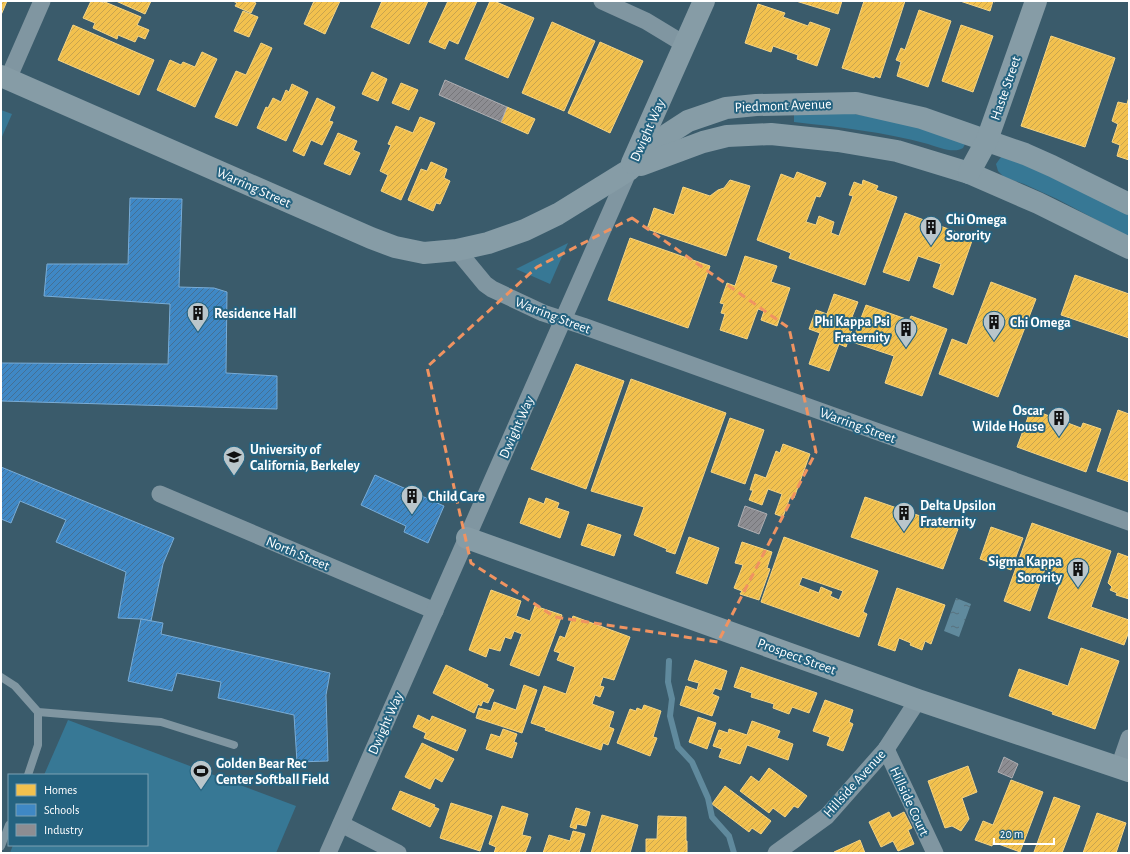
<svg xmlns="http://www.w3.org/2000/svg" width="1130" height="854" font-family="'Alegreya Sans',sans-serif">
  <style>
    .green { fill: #377895 }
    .water { fill: url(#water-ripples) }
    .homes { fill: url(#homes-hatch); stroke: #f6d483; fill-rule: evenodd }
    .schools { fill: url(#schools-hatch); stroke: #79acd6 }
    .industry { fill: url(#industry-hatch); stroke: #afafb3 }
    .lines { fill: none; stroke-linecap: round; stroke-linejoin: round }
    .stream { stroke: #608a9d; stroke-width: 6 }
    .lane { stroke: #8096a1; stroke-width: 8 }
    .street { stroke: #8096a1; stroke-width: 17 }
    .secondary { stroke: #869ca6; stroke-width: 22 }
    .marked { fill: none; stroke: #f09361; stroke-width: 3; stroke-dasharray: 8 5; stroke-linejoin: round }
    .labels { text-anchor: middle; stroke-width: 4; stroke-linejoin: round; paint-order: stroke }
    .street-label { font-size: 14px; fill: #fff; stroke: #256380 }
    .poi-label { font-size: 14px; font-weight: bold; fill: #fff; stroke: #256380; text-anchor: start }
  </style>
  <defs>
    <pattern id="water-ripples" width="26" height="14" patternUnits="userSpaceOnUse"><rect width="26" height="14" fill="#608a9d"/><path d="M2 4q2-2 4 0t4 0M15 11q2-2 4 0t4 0" fill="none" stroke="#58717d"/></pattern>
    <pattern id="homes-hatch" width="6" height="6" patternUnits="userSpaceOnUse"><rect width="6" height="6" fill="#f2c14e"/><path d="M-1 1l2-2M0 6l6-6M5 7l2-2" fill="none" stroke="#c8a44e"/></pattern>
    <pattern id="schools-hatch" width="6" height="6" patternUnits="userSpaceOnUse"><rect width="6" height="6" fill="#3f88c5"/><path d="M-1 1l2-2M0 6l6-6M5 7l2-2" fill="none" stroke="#447095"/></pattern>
    <pattern id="industry-hatch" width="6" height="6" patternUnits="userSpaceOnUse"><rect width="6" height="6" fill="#8d8d92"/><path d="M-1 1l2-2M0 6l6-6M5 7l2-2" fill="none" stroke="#76767a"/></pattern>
  </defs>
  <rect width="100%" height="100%" fill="#3a5b6b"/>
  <!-- green -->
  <g class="green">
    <polygon points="1,110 12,114 1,139"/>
    <path d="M838 111 932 128 965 144 963 148C954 154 938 147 928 144 884 132 839 127 794 122V113Z"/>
    <polygon points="1006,156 1129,213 1129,237 1057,199 1024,184 1004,177 998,171 996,164 1001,157"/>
    <polygon points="568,243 550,284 516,269"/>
    <polygon points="68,720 296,806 276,853 10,853 13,845 147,845 147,775 44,775"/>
  </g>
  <!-- water -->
  <polygon class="water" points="956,598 971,604 959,637 944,631"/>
  <!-- homes -->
  <g class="homes">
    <polygon points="1,1 7,1 1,15"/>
    <polygon points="91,1 99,1 104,3 105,2 141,17 137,25 149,30 145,39 138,36 135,42 118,35 117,39 93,28 95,23 83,18"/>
    <polygon points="116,1 151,1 145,14"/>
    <polygon points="233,1 250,1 256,3 251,13 235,6 237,3"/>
    <polygon points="314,1 340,1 325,34 304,24"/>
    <polygon points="382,1 428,1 409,44 371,27"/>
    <polygon points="448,1 477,1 458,44 449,40 445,49 429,42"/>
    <polygon points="490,1 494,1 534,18 508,78 465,59"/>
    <polygon points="796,1 842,1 838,14"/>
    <polygon points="864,1 905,1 880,78 875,76 874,78 842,68"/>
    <polygon points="960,1 996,1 995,2 993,1 990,11"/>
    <polygon points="758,4 785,13 783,17 808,26 810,22 830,29 817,66 797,59 798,55 773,46 771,52 745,43"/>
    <polygon points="919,10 951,21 928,87 897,76 901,62 896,60 901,48 905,50"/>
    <polygon points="243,11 258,17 249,37 234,31"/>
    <polygon points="552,22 595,41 564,111 522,93"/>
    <polygon points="73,25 154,60 139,95 58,60"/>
    <polygon points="961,25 993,36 973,92 942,81"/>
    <polygon points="1051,36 1115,58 1085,147 1021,126"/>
    <polygon points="600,42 643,61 610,133 568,113"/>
    <polygon points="261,43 272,48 237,126 215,117 236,71 246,75"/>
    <polygon points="202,52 217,59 195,107 157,90 170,60 181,65 183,62 195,67"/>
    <polygon points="372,72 387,79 378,101 362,94"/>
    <polygon points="401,83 418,90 409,110 392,103"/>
    <polygon points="292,84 308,92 286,141 257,128 266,107 268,108 273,98 281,102 286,90 289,92"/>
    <polygon points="1129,97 1129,160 1117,156 1120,145 1112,142 1118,124 1112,121 1118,102 1127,104"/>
    <polygon points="317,98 335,107 329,121 333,122 322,145 311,140 304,156 293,151"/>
    <polygon points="507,107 535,119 528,134 501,122"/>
    <polygon points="420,117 435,123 401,200 381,191 388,175 380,171 391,145 388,144 396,126 413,133"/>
    <polygon points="338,133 357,141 353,150 360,153 350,175 324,164"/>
    <polygon points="431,162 447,169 444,178 450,181 440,204 436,203 433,211 408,200 421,169 427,171"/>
    <polygon points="797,172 826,183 820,197 816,196 806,222 816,225 819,216 834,222 831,233 839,236 853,196 849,195 854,182 862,185 863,180 878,186 876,190 897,197 865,285 789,258 791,253 757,240 781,174 794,179"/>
    <polygon points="730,180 750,186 726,256 647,229 654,208 674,215 683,187 710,196 718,190 724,188"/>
    <polygon points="905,213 973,238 953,295 933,287 941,264 918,256 909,281 883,272"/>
    <polygon points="630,238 710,266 688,328 608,300"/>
    <polygon points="745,256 777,266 771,282 790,288 777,326 761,320 764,311 758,309 747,339 720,330 725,314 721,313 724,304 720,303 727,283 735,286"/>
    <polygon points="1075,275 1129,294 1129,338 1061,315"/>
    <polygon points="991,282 1036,299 998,397 939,374 952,339 967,345"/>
    <polygon points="834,294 858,302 852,317 856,318 846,347 839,344 829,371 809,364 820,333 809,329 816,310 827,314"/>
    <polygon points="866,305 909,320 911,316 947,329 922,396 885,383 894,356 852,342"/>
    <polygon points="576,364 624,381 586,489 531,469"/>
    <polygon points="631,379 726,413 675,554 666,551 667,549 634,535 644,507 591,491"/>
    <polygon points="1031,409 1081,428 1083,423 1101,429 1086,472 1017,447"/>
    <polygon points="1118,410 1129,414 1129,482 1097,471"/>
    <polygon points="730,418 764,430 745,484 711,472"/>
    <polygon points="783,444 810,454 794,498 790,497 783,517 775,514 782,494 768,489 762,505 749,500 753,490 750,490 755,474 766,478 776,451 780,453"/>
    <polygon points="865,497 958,529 943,569 851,537"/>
    <polygon points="529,498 544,504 546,498 559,503 557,508 569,512 560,538 520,523"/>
    <polygon points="1032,523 1111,551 1091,607 1129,620 1129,631 1124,645 1048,618 1063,576 1045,569 1030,611 1004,601"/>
    <polygon points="588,524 621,535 614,556 581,545"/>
    <polygon points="991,527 1023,538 1011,570 980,559"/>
    <polygon points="689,537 719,548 707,584 676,573"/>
    <path d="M784 537 878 571 863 612 867 614 859 637 761 602ZM802 577 843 591 839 600 830 596 832 592 821 587 819 593 799 585Z"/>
    <polygon points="742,542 772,552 767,568 770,569 759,600 740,594 742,591 734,588 743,565 735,563"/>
    <polygon points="1118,553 1129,557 1129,599 1116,595 1117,593 1110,590 1112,587 1108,583"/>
    <polygon points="897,588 945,605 931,644 925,641 922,650 910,645 911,643 899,638 895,651 878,645"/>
    <polygon points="491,590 521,601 516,616 530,621 535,606 562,615 539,676 510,665 522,634 514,631 511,639 505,637 500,651 489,648 486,657 469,650"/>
    <polygon points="573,616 630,637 614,680 603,677 600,686 604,687 600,697 595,695 592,704 614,712 609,727 614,729 608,745 603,743 601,750 545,730 546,728 531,723 544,686 566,694 575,667 557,660 560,653 554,651 560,636 565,638"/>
    <polygon points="1081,648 1119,661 1095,729 1052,714 1053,712 1009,696 1019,669 1068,686"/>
    <polygon points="695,660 727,671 721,690 715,688 712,694 719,697 712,716 680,705 686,686 697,690 699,683 688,680"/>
    <polygon points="446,665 488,685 487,687 494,690 488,703 483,701 481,706 478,704 474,713 433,693"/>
    <polygon points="741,667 817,693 809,713 792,707 789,714 773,708 774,704 751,697 752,693 734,687"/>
    <polygon points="524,685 537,690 522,733 476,718 479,708 491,711 494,702 516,710"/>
    <polygon points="825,700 853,710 849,722 853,724 843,751 827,745 830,737 813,731"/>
    <polygon points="644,705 661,711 653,737 657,738 650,756 617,743 630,709 636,711 637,708 642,710"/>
    <polygon points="418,715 430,721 432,716 466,730 457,751 424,738 426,733 413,727"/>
    <polygon points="698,717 716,723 707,749 689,742"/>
    <polygon points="752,721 780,731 777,738 793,744 788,760 747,745 740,764 719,757 722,749 713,746 719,730 728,733 729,729 747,735"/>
    <polygon points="503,729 517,734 514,742 517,743 512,758 486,749 491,734 500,737"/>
    <polygon points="422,743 454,759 442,782 435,778 430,789 405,777"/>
    <polygon points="968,766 977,792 962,798 969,819 961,831 952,826 945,828 928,781"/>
    <polygon points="769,768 807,796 798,808 794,806 785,817 773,808 769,813 740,791 751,776 759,782"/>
    <polygon points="1011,780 1043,792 1020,852 993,842 992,846 975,840 983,821 993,825"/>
    <polygon points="725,786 771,821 761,834 752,828 749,832 712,804"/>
    <polygon points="400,791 435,805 434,807 439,809 430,827 392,809"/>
    <polygon points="1054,797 1080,806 1062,853 1037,853 1034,852"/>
    <polygon points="451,803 492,816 480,851 440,838"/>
    <polygon points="502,806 528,814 522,835 531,837 525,853 494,853 496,847 489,844"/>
    <polygon points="576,808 590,812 586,826 577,824 576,829 570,827"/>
    <polygon points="889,812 892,818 904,812 912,828 908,830 914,844 898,851 893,841 881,847 869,822"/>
    <polygon points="1097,813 1126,823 1116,853 1083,853"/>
    <polygon points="602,815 638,825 630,853 591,853"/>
    <polygon points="658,816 686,817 686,841 687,841 687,853 646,853 646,839 657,839"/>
    <polygon points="573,831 585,834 579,853 543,853 549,835 570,841"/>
    <polygon points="860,840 865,853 835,853 834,852"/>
  </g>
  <!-- schools -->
  <g class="schools">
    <polygon points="130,198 182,199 179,287 214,288 227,292 226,373 277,376 277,409 1,401 1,363 168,364 170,304 44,296 47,264 128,264"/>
    <polygon points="1,467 174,538 163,564 151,621 141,619 118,618 126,572 56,542 66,520 20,501 11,523 1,519"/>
    <polygon points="375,475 444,506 428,543 404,532 406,526 361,505"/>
    <polygon points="141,619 163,623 161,634 330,673 326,695 328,761 297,762 294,715 218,698 221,682 177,673 172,691 128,681"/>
  </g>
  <!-- industry -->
  <g class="industry">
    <polygon points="445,80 507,107 501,122 439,95"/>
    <polygon points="745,506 767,514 759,534 738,526"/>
    <polygon points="1004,757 1018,764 1012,778 998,772"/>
  </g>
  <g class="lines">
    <!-- stream -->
    <polyline class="stream" points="669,661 668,682 672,699 670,716 678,747 692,762 708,798 712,817 729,836 734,853"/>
    <!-- lane -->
    <g class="lane">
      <polyline points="1,677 15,686 38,712 161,722 234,745"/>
      <polyline points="28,775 38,745 38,712"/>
      <polyline points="1,846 9,825"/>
    </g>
    <!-- street -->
    <g class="street">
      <polyline points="602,1 646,21 684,44"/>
      <polyline points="8,79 42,1"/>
      <polyline points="457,250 485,284 492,289 543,313 583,326 1129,522"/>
      <polyline points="160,494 435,611"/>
      <polyline points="886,749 935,853"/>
      <polyline points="1119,767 1129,738"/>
      <polyline points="341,824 398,853"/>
      <polyline points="328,853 629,170"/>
      <polyline points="776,853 827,816 886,749 918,700"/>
    </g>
    <!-- secondary -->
    <g class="secondary">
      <polyline points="1,76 371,238 395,247 424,253 457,250 488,243 525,230 558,214 629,170 668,134 688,121 726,108 756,105 856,103 922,118 1025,154 1052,166 1129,204"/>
      <polyline points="632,163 704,1"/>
      <polyline points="641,165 703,142 727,136 771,134 838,141 897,151 969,173 1038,203 1129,248"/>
      <polyline points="969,173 987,140 1036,1"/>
      <polyline points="467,538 918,700 1129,771"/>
    </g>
  </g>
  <!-- marked area -->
  <path class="marked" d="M632 218 789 328 816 452 718 642 555 617 471 563 427 367 537 267Z"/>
  <!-- icons -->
  <defs>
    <g id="building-pin" transform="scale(1.15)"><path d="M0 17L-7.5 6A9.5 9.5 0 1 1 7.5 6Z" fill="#bac6cb" stroke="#256380"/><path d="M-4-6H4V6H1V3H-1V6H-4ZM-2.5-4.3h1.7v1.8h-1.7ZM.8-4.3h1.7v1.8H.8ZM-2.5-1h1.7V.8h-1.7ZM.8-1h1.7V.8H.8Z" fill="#111"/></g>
    <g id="university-pin" transform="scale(1.15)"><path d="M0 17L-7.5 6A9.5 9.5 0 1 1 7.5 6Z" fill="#bac6cb" stroke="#256380"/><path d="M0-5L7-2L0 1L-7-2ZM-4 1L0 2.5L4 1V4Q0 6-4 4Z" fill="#111"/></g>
    <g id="stadium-pin" transform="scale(1.15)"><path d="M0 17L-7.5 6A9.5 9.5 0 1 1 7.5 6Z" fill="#bac6cb" stroke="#256380"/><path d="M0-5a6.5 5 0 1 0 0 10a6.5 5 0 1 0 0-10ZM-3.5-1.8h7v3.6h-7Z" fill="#111"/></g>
  </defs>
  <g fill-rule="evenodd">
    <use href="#building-pin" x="931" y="227"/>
    <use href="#building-pin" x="198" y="313"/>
    <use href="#building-pin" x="994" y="322"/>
    <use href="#building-pin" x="906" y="329"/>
    <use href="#building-pin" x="1059" y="418"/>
    <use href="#university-pin" x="234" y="457"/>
    <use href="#building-pin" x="412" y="496"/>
    <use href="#building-pin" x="904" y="513"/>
    <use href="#building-pin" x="1078" y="569"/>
    <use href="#stadium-pin" x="201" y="771"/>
  </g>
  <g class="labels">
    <!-- street labels -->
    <g class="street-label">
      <text transform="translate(1005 88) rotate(-71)" y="5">Haste Street</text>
      <text transform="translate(783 105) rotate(-2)" y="5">Piedmont Avenue</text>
      <text transform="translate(647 130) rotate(-66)" y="5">Dwight Way</text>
      <text transform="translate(254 187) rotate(24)" y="5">Warring Street</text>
      <text transform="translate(553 315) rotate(21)" y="5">Warring Street</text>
      <text transform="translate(858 425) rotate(20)" y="5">Warring Street</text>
      <text transform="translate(516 427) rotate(-66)" y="5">Dwight Way</text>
      <text transform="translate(298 553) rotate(23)" y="5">North Street</text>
      <text transform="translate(797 656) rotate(20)" y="5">Prospect Street</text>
      <text transform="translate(385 723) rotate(-66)" y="5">Dwight Way</text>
      <text transform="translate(854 783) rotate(-48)" y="5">Hillside Avenue</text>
      <text transform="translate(910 801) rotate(65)" y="5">Hillside Court</text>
    </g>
    <!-- poi labels -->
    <g class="poi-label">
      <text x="946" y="224">Chi Omega<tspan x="946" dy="16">Sorority</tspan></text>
      <text x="214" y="318">Residence Hall</text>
      <text x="890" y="326" text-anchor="end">Phi Kappa Psi<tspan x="890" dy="16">Fraternity</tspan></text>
      <text x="1010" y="327">Chi Omega</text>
      <text x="1044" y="415" text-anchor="end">Oscar<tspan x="1044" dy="16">Wilde House</tspan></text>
      <text x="250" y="454">University of<tspan x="250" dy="16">California, Berkeley</tspan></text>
      <text x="428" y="501">Child Care</text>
      <text x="920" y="510">Delta Upsilon<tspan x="920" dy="16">Fraternity</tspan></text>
      <text x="1062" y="566" text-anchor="end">Sigma Kappa<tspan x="1062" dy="16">Sorority</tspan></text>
      <text x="216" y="768">Golden Bear Rec<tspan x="216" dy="16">Center Softball Field</tspan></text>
    </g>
  </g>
  <!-- border -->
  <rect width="1130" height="854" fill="none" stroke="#ffffff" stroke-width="4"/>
  <!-- legend -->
  <rect x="8" y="774" width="140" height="72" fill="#256380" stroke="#7ca1b3"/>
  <rect x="16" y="784" width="20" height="12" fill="#f2c14e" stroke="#7ca1b3"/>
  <text x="44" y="794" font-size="12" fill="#ffffff">Homes</text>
  <rect x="16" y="804" width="20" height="12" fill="#3f88c5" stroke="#7ca1b3"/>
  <text x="44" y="814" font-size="12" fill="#ffffff">Schools</text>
  <rect x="16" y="824" width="20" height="12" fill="#8d8d92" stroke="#7ca1b3"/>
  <text x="44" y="834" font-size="12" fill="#ffffff">Industry</text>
  <!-- scale -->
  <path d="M994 838v6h60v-6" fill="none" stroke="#ffffff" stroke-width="2"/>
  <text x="1000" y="838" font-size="12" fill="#ffffff" stroke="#256380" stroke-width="3" paint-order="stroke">20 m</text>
</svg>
